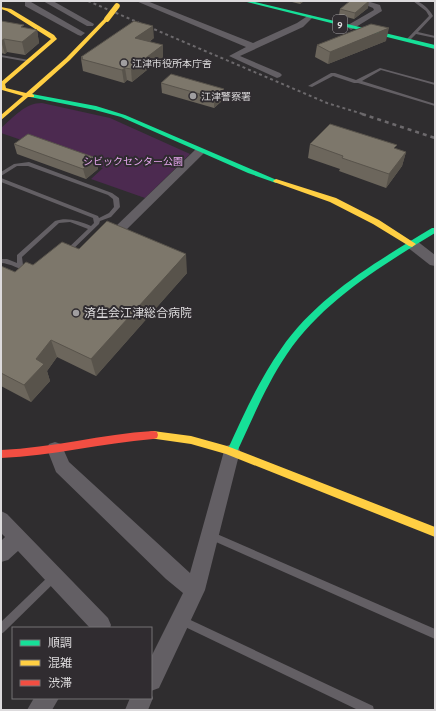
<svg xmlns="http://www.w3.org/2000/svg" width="436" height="711" font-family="'Alegreya Sans','Noto Sans JP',sans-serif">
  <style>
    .green { fill: #4c2a50 }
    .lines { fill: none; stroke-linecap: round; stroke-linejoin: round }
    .lane { fill: #635f64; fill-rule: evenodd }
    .street { fill: #635f64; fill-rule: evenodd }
    .fast { fill: #16e098; fill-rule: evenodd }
    .slow { fill: #ffcf43; fill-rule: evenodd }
    .jam { fill: #f24e42; fill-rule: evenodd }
    .rail-far1 { stroke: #6c696c; stroke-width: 2; stroke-dasharray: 3 3; stroke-linecap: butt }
    .rail { stroke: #6c696c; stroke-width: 2.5; stroke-dasharray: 4 4; stroke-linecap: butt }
    .slow-bridge { stroke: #ffcf43; stroke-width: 5.5 }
    .wall { fill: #6c665c }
    .shaded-wall { fill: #58534b }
    .building { fill: #7d776b; stroke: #58534b }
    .poi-dot { fill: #a09ea0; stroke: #302c30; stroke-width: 1.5 }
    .labels { text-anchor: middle; stroke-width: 4; stroke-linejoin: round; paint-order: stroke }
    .far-poi-label { font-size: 10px; fill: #dddbdd; stroke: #302c30; text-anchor: start }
    .far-park-label { font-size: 10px; fill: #e8a7f0; stroke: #302c30 }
    .shield { fill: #302c30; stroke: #a9a6a9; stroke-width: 1 }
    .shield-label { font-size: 11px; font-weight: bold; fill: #dddbdd }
    .poi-label { font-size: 12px; fill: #dddbdd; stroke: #302c30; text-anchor: start }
  </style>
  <rect width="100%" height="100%" fill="#2f2d2f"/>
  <!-- green -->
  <path class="green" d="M42 103 110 118 190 154 145 198 91 179 103 168 1 133V128C14 117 25 103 42 103Z"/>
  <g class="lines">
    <!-- lane -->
    <g class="lane">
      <path d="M413 1C422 1 429 9 433 16L418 32 435 36V38L416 34 409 41 406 40 429 16 426 11Z"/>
      <polygon points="1,55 29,60 31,61 29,62 1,57"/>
      <polygon points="380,68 435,83 435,85 381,70 362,81 435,104 435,106 358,83 354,83 333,76 312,87 308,86 331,73 335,73 356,80"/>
      <path d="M29 162 112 193 119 198 120 207 111 217 100 221 99 224 68 254 66 255 63 253 64 252 88 229 70 222 59 223 22 257 23 265 33 271 30 273C22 270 9 263 1 263V259H7L17 263V255L55 221C68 217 78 221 91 226L94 223 93 218 1 182V178L98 216 99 218 109 213 114 207 113 199 108 195 28 166H17L1 176V172L14 164Z"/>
      <polygon points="210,531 435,629 435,639 207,538 206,535 207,532"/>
      <polygon points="54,572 57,574 59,577 57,580 4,632 1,634 1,622 51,574"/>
      <polygon points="182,616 373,706 374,710 358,710 179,624 177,621 179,618"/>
    </g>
    <!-- street -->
    <g class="street">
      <polygon points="43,1 53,1 94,24 93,26 87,26"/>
      <polygon points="136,1 147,1 253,43 297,23 309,15 313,17 303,27 240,56 280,73 282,75 280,77 277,78 229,56 246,47"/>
      <polygon points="356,1 367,1 380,5 382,11 351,30 347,27 348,25 374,10 373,8"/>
      <polygon points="25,2 31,2 85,33 81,36 78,35 25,6"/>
      <polygon points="200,148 205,151 204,153 122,234 114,234 112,231 114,228 196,149"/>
      <polygon points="412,240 417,241 435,255 435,266 430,265 407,247 406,244 407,241"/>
      <polygon points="55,442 61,444 69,462 190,573 224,451 226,446 232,444 238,446 240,451 205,590 159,688 151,691 151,657 183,593 166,579 56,472 47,449 49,444"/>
      <polygon points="1,511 7,514 108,618 111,625 110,628 90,628 18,551 8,560 1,562 1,541 5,537 1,533"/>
      <polygon points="151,693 153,698 148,710 125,710 130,698 151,698"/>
      <polygon points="34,698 59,698 52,710 27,710"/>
    </g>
    <!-- fast -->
    <g class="fast">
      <polygon points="243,1 251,1 435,45 435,49"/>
      <polygon points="32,94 96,106 125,115 279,181 276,183 248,173 121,117 95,110 30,97 29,96"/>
      <path d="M432 228H435V233C381 266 323 301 287 354 266 385 252 420 236 454L232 455 228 454 227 451C243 416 259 380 281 349 318 295 378 261 432 228Z"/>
    </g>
    <!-- slow -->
    <g class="slow">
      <polygon points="1,7 11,9 54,35 57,39 5,84 6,88 26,93 66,58 105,18 109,19 70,60 32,94 34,95 34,97 28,97 1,120 1,115 23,96 2,90 1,82 51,39 7,11 1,9"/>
      <polygon points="276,179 336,198 379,220 416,244 412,247 409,246 373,224 330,202 274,182 273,181"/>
      <polygon points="153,431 191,436 227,446 435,527 435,537 226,454 191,444 149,438 148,435 149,432"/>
    </g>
    <!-- jam -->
    <path class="jam" d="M153 431 157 432 158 435 157 438 153 439C102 443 52 456 1 458V450C52 448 102 434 153 431Z"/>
    <!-- rail-far1 -->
    <polyline class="rail-far1" points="88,1 327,103 366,115"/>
    <!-- rail -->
    <polyline class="rail" points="362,114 435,138"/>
    <!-- slow-bridge -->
    <polyline class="slow-bridge" points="107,19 117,6"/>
  </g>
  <!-- wall -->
  <g class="wall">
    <polygon points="288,1 304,1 300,4"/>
    <polygon points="368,8 354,19 339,15 340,9"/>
    <polygon points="1,21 25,28 37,30 39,43 25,55 7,52 5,54 1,53"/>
    <polygon points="154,38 149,42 163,57 132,82 127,80 124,83 83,71 81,59 81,57"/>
    <polygon points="386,41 328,64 315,57 317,45"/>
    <polygon points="161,83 224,89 224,99 214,108 162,93"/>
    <polygon points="14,144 96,158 98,169 86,179 17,154"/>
    <polygon points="310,144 396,149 406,152 402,166 386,188 339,171 340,169 308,158"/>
    <polygon points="33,265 187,273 96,376 57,357 47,371 50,381 31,402 1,386 1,266 15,272"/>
  </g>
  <!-- shaded-wall -->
  <g class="shaded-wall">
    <polygon points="300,1 304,1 300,4"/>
    <polygon points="369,1 368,8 354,19 355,13"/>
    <polygon points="153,26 154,38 136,50 135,38"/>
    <polygon points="389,28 386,41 328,64 330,52"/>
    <polygon points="37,30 39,43 25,55 22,42"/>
    <polygon points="4,39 7,52 5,54 1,41"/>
    <polygon points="163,45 163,57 132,82 131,69"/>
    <polygon points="125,68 127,80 124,83 122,70"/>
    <polygon points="224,89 224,99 214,108 214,98"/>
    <polygon points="406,152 402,166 386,188 389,174"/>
    <polygon points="96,158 98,169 86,179 83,169"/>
    <polygon points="186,254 187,273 96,376 91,359"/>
    <polygon points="51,340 57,357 47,371 50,381 31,402 24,385 36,359"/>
  </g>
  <!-- building -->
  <g class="building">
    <polygon points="350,1 369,1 355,13 340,9"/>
    <polygon points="1,21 24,25 21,27 37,30 22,42 4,39 1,41"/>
    <polygon points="134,21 153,26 135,38 163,45 131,69 125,68 122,70 81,59 83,58 81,57"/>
    <polygon points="371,24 389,28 330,52 317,45"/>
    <polygon points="171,74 224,89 214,98 161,83"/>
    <polygon points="330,124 397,145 394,148 406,152 389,174 342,158 343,156 310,144"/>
    <polygon points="28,134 96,158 83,169 14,144"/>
    <polygon points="107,221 186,254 91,359 51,340 36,359 44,364 24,385 1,373 1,266 15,272 26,262 33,265 62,242 79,249"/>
  </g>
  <!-- markers -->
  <g class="poi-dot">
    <circle cx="124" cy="63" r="4"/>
    <circle cx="193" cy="96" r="4"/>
    <circle cx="76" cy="313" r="4"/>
  </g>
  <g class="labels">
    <!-- far-poi labels -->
    <g class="far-poi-label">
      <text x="132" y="67">江津市役所本庁舎</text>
      <text x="201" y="100">江津警察署</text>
    </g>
    <!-- far-park labels -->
    <g class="far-park-label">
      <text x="133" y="165">シビックセンター公園</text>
    </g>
    <!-- shield labels -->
    <rect class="shield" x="333" y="15" width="14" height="18" rx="3"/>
    <g class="shield-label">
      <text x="340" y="28">9</text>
    </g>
    <!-- poi labels -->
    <g class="poi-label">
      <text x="84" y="317">済生会江津総合病院</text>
    </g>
  </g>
  <!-- border -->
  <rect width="436" height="711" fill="none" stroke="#dddbdd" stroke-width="4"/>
  <!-- legend -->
  <rect x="12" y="627" width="140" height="72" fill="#302c30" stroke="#757275"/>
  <rect x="20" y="640" width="20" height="6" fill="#16e098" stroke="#757275"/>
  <text x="48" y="647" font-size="12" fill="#dddbdd">順調</text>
  <rect x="20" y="660" width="20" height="6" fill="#ffcf43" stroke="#757275"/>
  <text x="48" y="667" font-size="12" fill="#dddbdd">混雑</text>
  <rect x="20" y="680" width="20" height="6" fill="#f24e42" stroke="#757275"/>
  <text x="48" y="687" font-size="12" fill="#dddbdd">渋滞</text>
</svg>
